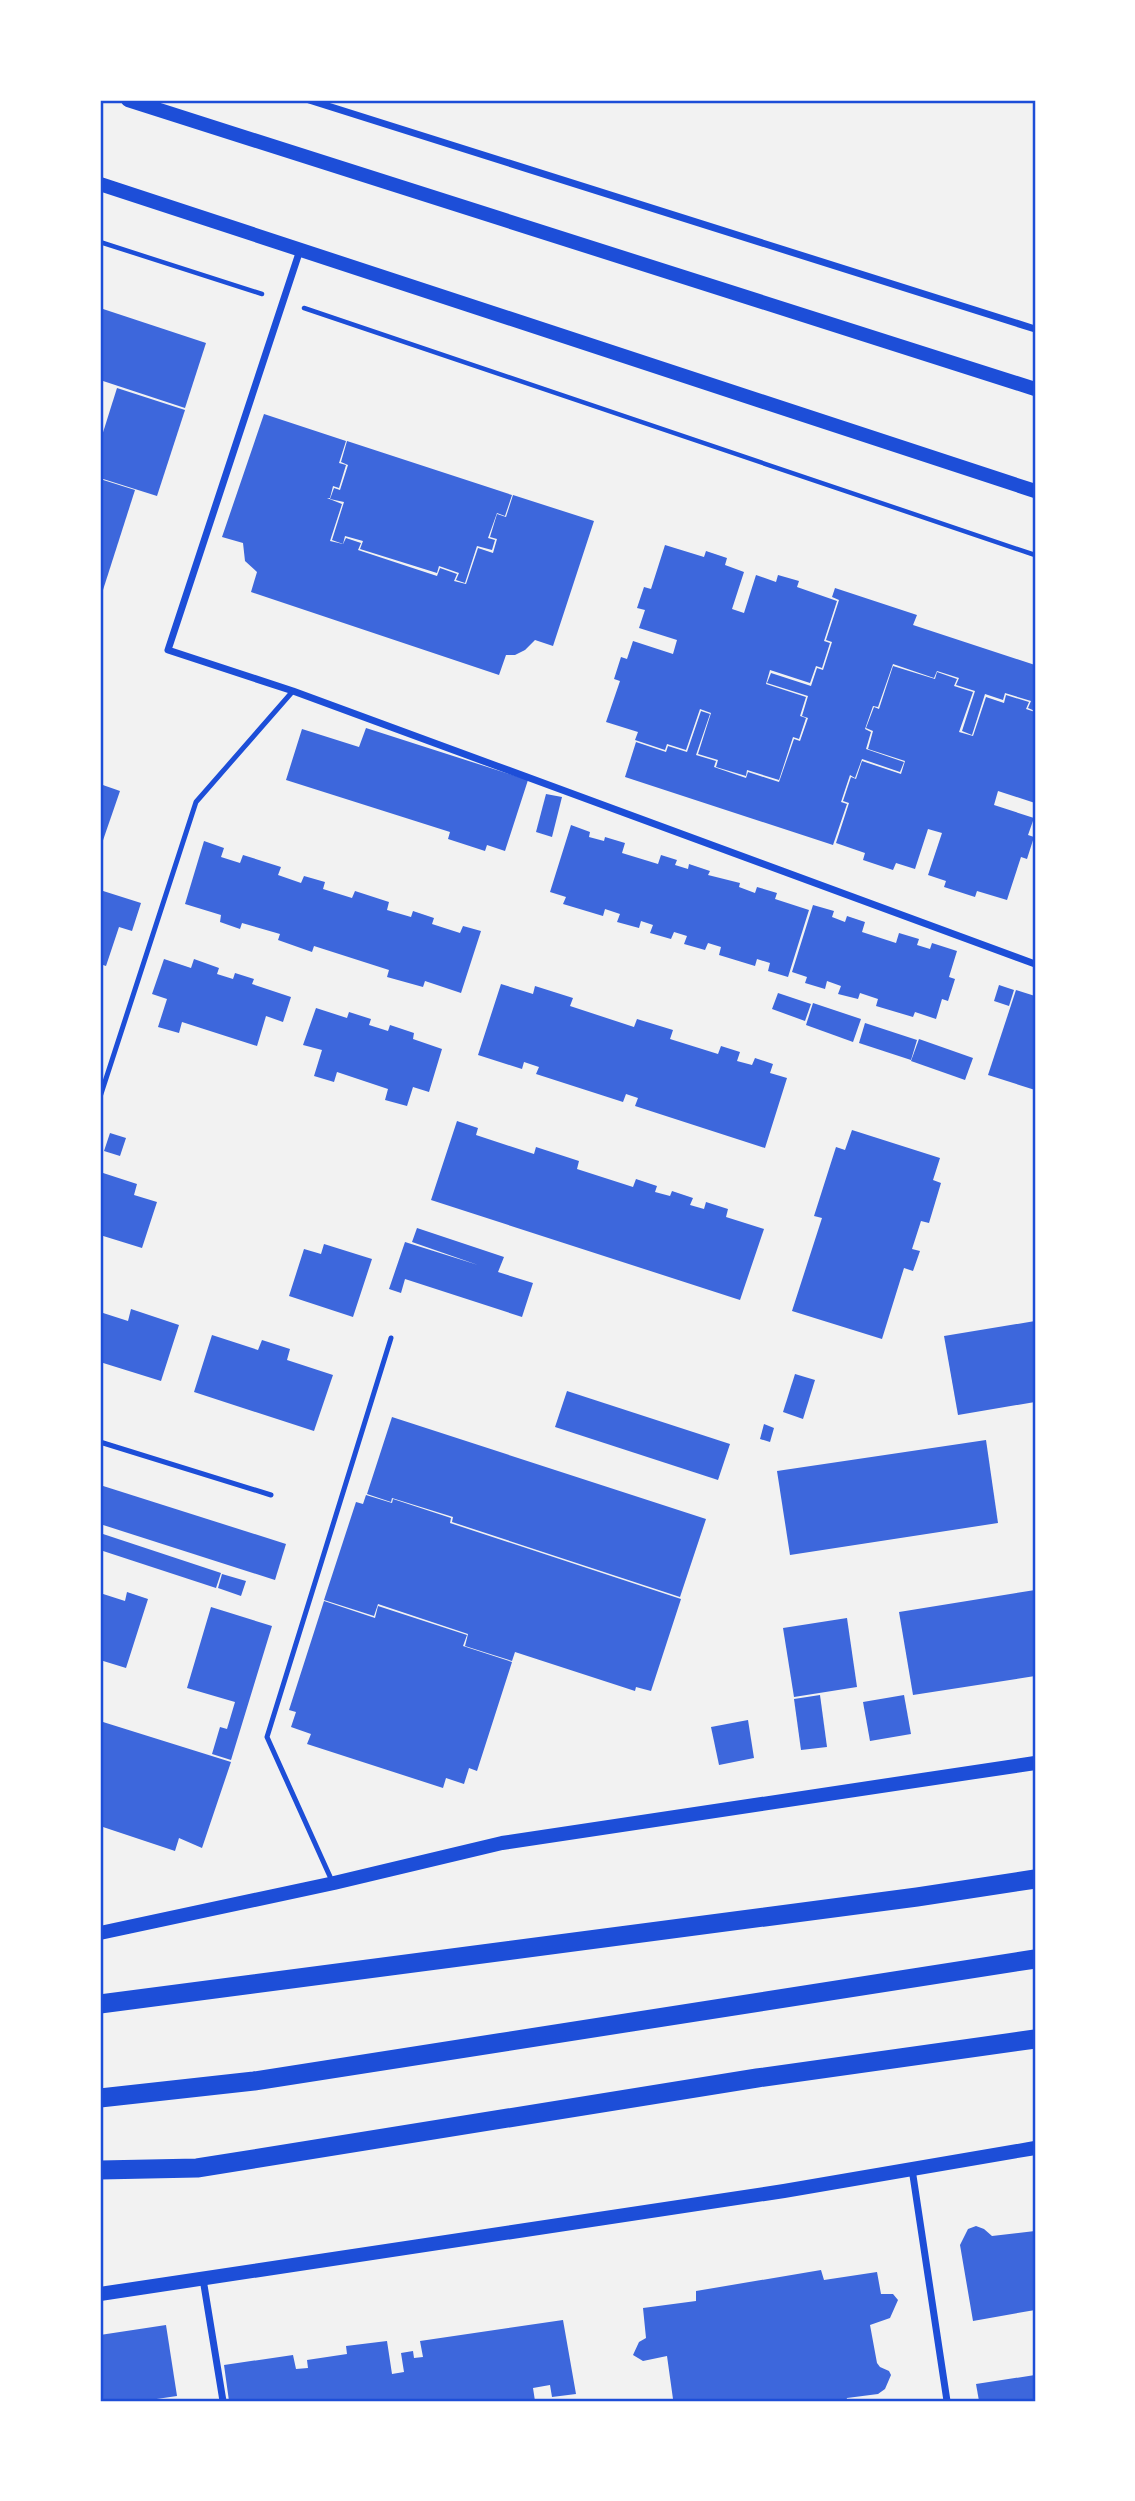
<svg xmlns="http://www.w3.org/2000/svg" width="1135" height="2501" font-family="Commissioner,sans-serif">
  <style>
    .building { fill: #3d67dc }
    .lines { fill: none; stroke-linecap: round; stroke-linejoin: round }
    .path { stroke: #1d4ed8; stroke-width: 4.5 }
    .service { stroke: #1d4ed8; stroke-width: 5 }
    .minor { stroke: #1d4ed8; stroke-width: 7 }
    .secondary { stroke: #1d4ed8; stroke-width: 14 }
    .trunk { stroke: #1d4ed8; stroke-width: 19 }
    .neatline { fill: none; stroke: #1d4ed8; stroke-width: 2.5 }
  </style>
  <rect width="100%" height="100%" fill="#f2f2f2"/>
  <!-- building -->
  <g class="building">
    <polygon points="100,308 206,343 185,408 100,380"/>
    <polygon points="117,388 185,410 157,496 100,478 100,442"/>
    <polygon points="264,414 346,441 339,463 346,465 339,488 333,486 330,498 327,498 342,504 330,541 343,544 342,546 346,538 361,543 358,550 437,576 440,568 457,574 454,581 466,584 478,548 493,553 497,539 490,537 497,514 506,517 513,495 594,521 553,646 535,640 525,650 515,655 506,655 499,675 251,592 257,572 245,561 243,543 222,537"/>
    <polygon points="347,441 512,495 505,516 497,513 488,538 495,540 492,550 477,546 465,583 456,580 459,573 439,566 437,573 360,549 363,541 345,536 343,544 332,540 344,502 330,499 334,488 340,490 348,465 341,462"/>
    <polygon points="100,479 135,490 103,590 100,589"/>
    <polygon points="665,545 704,557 706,551 727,558 725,565 744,572 732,609 744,613 756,575 776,582 778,575 799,581 797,587 837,601 824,641 830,643 822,668 816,666 810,683 770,670 766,684 806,697 800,716 806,718 799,739 793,737 779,780 747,770 746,776 716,767 718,760 698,754 711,713 700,709 686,750 667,744 665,750 635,740 638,732 606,722 620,681 614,679 621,657 627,659 633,641 673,654 677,640 639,628 645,610 637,608 644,587 651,589"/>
    <polygon points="835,588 917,615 913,625 1035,665 1035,711 1028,708 1031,701 1005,693 1003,700 985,694 972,735 962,731 975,691 956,685 959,678 937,671 934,678 893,664 878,707 873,706 865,729 871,732 866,749 904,762 900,772 862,759 855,778 850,775 841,802 847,804 833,845 625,777 636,742 666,752 668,746 687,752 701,711 710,714 696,755 716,761 714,767 746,778 748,772 779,782 794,739 800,741 808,718 802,716 808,696 767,683 771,673 811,686 817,668 823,670 832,642 826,640 839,600 832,597"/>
    <polygon points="893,666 935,679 937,672 957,679 954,686 973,692 959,732 973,736 986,697 1004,703 1006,695 1029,702 1026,709 1035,712 1035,803 998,791 994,805 1034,818 1028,835 1034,837 1027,859 1021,857 1007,900 977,891 975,897 944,887 946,881 928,875 942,833 928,829 915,869 896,863 893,870 863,860 865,853 836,843 849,803 843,801 851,777 856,779 862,761 901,774 905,761 868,749 873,731 866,728 874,707 879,709"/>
    <polygon points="366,728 528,780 505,851 487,845 485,851 448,839 450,832 286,780 302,729 359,747"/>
    <polygon points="100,784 120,791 100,849"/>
    <polygon points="546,794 562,797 552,837 536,832"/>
    <polygon points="571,825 590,832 589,837 604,841 605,837 625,843 622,853 658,864 661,855 677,860 675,865 688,869 689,864 710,871 708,875 740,883 739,887 755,893 757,887 777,893 775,899 809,910 788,977 768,971 770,963 757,959 755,966 719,955 721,947 708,943 705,950 684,944 687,936 674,932 671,939 650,933 653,925 641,921 639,928 617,922 620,914 605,909 603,916 563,904 566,897 550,892"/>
    <polygon points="204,841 224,848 221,857 240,863 243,855 281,867 278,875 301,883 304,876 325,882 323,889 352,898 355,891 389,902 387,910 411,917 413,911 434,918 432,924 460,933 463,926 481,931 461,993 425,981 423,987 387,977 389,970 314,946 312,952 278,940 280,934 242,923 240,929 220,922 221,915 185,904"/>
    <polygon points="100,890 141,903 132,931 119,927 106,966 100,964"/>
    <polygon points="813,905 834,911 832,917 845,922 847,916 865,922 862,932 896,943 899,933 919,939 917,945 930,949 932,943 957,951 949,977 955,979 948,1001 942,999 936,1019 915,1012 913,1017 876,1006 878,999 860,993 858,999 838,994 841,986 827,981 825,989 805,983 807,977 792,972"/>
    <polygon points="164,959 191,968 194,959 219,968 217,974 233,979 235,973 254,979 252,984 291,997 283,1022 266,1016 257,1046 182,1022 179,1033 158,1027 167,999 152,994"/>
    <polygon points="501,984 533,994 535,986 573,998 570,1006 634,1027 637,1019 673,1030 670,1039 718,1054 721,1046 740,1052 737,1061 752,1065 755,1058 773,1064 770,1073 787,1078 765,1148 635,1106 638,1098 626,1094 623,1102 536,1074 539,1067 524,1062 522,1069 478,1055"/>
    <polygon points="999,985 1014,990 1009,1006 994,1001"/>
    <polygon points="1016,990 1035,996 1035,1090 988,1075"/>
    <polygon points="778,993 811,1004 805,1021 772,1009"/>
    <polygon points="813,1003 861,1019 853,1042 806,1025"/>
    <polygon points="316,1008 347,1018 349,1012 371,1019 369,1025 388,1031 390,1025 414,1033 413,1039 442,1049 429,1092 413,1087 407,1106 385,1100 388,1089 337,1072 334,1082 314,1076 322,1050 303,1045"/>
    <polygon points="865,1023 917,1040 911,1060 859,1043"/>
    <polygon points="919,1039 973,1058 965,1080 911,1061"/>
    <polygon points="457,1121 478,1128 476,1135 534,1154 536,1147 579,1161 577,1169 633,1187 636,1179 657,1186 655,1192 670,1196 672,1191 693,1198 690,1205 704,1209 706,1202 728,1209 726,1217 764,1229 740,1300 431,1200"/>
    <polygon points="852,1130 940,1158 933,1180 941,1183 929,1223 921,1221 912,1249 920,1251 913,1271 904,1268 882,1339 792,1311 822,1218 814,1216 836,1147 845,1150"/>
    <polygon points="110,1133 126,1138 120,1156 104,1151"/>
    <polygon points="100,1172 137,1184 134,1195 157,1202 142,1248 100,1235"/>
    <polygon points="417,1228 504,1257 498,1272 533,1283 522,1317 405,1279 401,1293 389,1289 405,1242 478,1265 412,1242"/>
    <polygon points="324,1244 372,1259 353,1317 289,1296 304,1249 321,1254"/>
    <polygon points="131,1309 179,1325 161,1381 100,1362 100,1312 128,1321"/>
    <polygon points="1035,1321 1035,1402 958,1415 944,1336"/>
    <polygon points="212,1335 258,1350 262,1340 290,1349 287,1360 333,1375 314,1431 194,1392"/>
    <polygon points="795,1374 815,1380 803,1419 783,1412"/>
    <polygon points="567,1391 730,1444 718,1480 555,1427"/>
    <polygon points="392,1417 706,1519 680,1597 452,1522 453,1517 392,1498 391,1502 367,1494"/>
    <polygon points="764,1424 774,1428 770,1442 760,1439"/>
    <polygon points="986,1440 998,1523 790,1555 777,1471"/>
    <polygon points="100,1485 286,1544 275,1580 100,1524"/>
    <polygon points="366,1495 392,1503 393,1499 451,1518 450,1523 681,1599 651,1691 636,1687 635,1691 515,1652 512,1661 465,1646 468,1634 378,1604 374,1616 324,1600 356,1502 363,1504"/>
    <polygon points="100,1533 221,1573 216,1588 100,1550"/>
    <polygon points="222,1574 246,1581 241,1596 218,1588"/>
    <polygon points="1035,1590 1035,1676 913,1695 899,1612"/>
    <polygon points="127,1592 148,1599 126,1668 100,1660 100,1593 125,1601"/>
    <polygon points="324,1601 375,1618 378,1606 467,1635 463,1646 512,1662 477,1771 469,1768 464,1784 446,1778 443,1788 307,1744 311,1734 291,1727 296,1712 289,1710"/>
    <polygon points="211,1607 272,1626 231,1760 212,1754 220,1727 227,1729 235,1702 187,1688"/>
    <polygon points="847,1618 857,1687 794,1697 783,1628"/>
    <polygon points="820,1695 827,1747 801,1750 794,1699"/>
    <polygon points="904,1695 911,1734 870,1741 863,1702"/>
    <polygon points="748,1720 754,1758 719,1765 711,1727"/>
    <polygon points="103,1722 231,1762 202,1848 179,1838 175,1851 100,1826 100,1732"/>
    <polygon points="976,2226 984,2229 992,2236 1035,2231 1035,2310 973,2321 960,2245 968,2229"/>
    <polygon points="821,2270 824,2280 877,2272 881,2294 893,2294 898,2300 890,2318 870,2325 877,2363 880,2367 889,2371 891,2375 885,2389 878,2394 847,2398 846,2401 670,2401 673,2399 667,2356 643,2361 633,2355 639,2342 646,2338 643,2308 696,2301 696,2291"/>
    <polygon points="563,2320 576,2394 552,2397 550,2385 533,2388 535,2401 229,2401 224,2365 293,2355 296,2369 308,2368 307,2360 347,2354 346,2346 387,2341 392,2374 404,2372 401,2353 413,2351 414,2358 423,2357 420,2341"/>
    <polygon points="166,2325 177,2396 143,2401 100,2401 100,2335"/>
    <polygon points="1035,2375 1035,2401 979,2401 976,2384"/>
  </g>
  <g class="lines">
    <!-- path -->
    <g class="path">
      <polyline points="100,242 262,294"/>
      <polyline points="304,308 1035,555"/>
    </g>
    <!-- service -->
    <g class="service">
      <polyline points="100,1097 196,802 293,691"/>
      <polyline points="100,1442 271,1495"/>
      <polyline points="332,1881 267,1737 391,1338"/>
    </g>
    <!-- minor -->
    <g class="minor">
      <polyline points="309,100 1035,329"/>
      <polyline points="300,250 168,650 293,691 1035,964"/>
      <polyline points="912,2169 947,2401"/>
      <polyline points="203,2279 223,2401"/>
    </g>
    <!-- secondary -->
    <g class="secondary">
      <polyline points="128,100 1035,389"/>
      <polyline points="100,184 1035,491"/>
      <polyline points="100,1933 334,1883 502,1843 1035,1763"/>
      <polyline points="100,2294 784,2191 1035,2148"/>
    </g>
    <!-- trunk -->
    <g class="trunk">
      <polyline points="100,2004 917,1897 1035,1879"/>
      <polyline points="100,2098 254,2081 1035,1959"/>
      <polyline points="100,2170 197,2168 757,2078 1035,2039"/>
    </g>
  </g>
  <!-- border -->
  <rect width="1135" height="2501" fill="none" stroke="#ffffff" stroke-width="203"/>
  <rect x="102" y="102" width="932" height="2298" class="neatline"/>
</svg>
